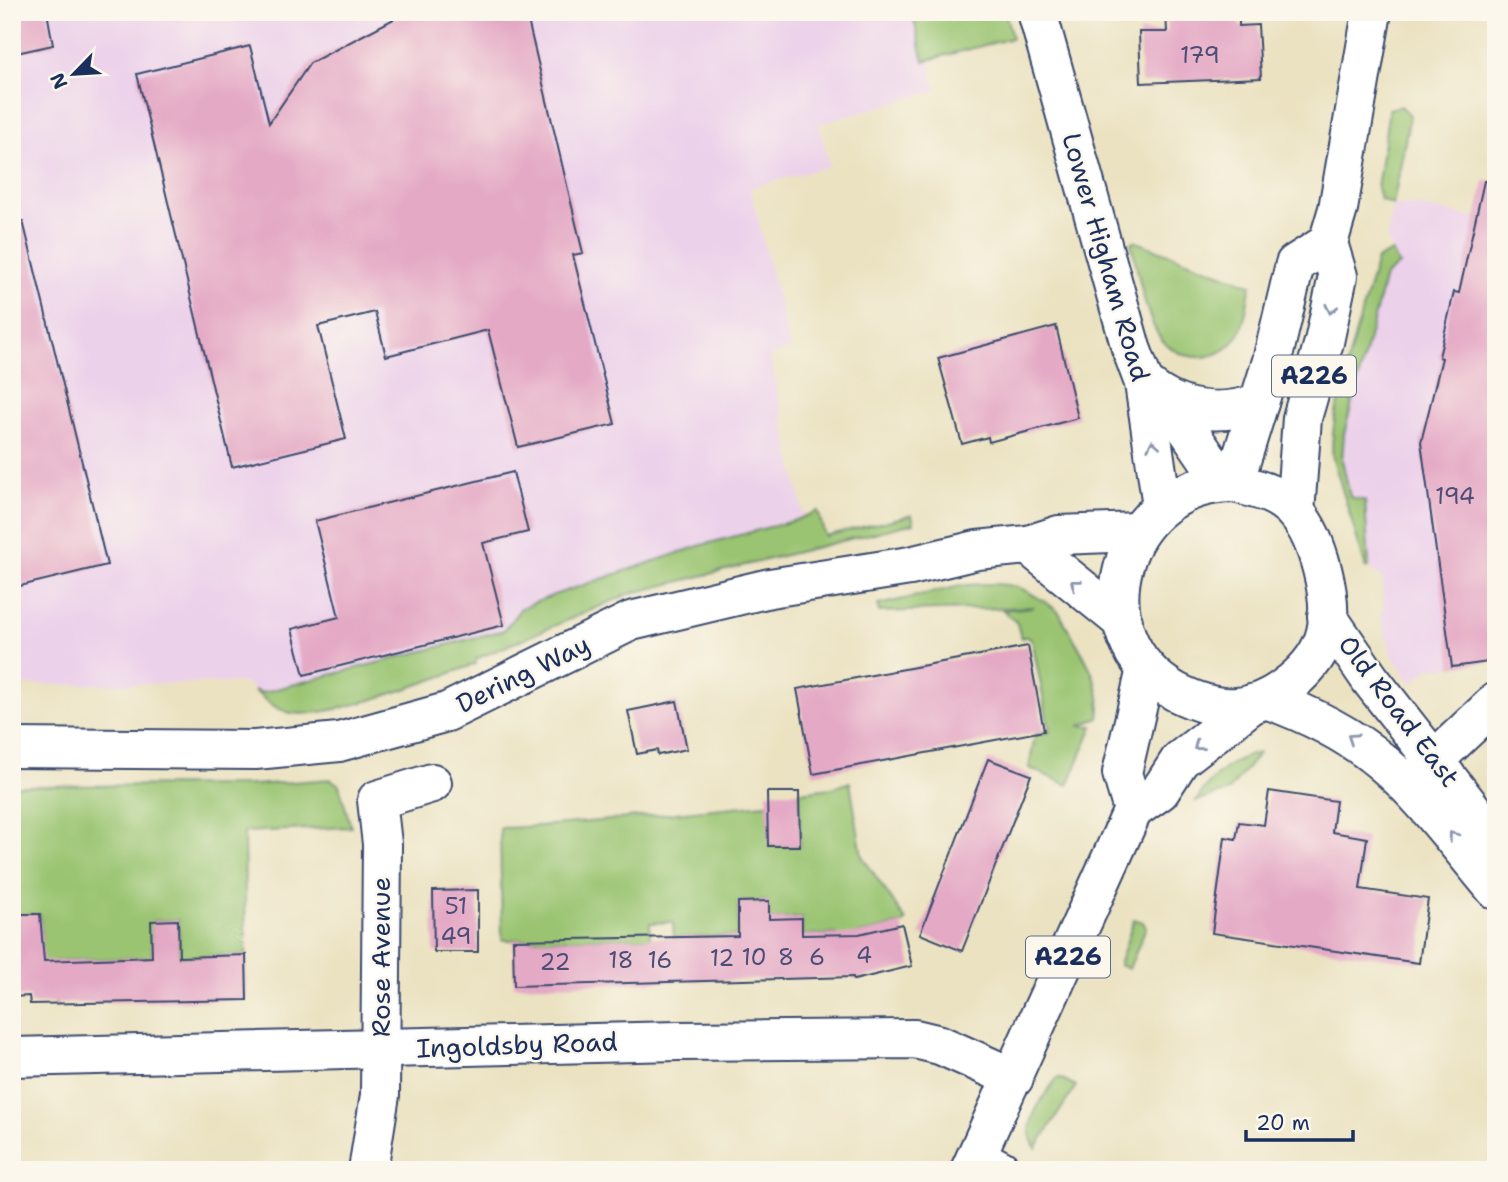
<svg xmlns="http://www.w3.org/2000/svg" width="1508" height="1182" font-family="'Shantell Sans',sans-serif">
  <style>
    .built { fill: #ecd1ea }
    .green { fill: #9ac471; stroke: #5a7a68; stroke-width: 2 }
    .building { fill: #e4a9c5 }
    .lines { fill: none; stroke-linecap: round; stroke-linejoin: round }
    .minor-casing { stroke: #3a4a6d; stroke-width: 42 }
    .major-casing { stroke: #3a4a6d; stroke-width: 42 }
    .minor { stroke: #fff; stroke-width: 38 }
    .major { stroke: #fff; stroke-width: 38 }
    .oneway { stroke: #8d97ae }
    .labels { text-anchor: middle; stroke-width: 5; stroke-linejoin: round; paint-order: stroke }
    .number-label { font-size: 23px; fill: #4d4e78 }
    .shield { fill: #fbf7ec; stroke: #5e6b89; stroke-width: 2 }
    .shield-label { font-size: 24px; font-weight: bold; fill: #1b2f5e }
    .street-label { font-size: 26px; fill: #1b2f5e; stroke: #fbf7ec }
  </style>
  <rect width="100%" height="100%" fill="#fbf7ec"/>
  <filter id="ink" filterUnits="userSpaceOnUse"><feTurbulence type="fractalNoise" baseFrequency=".0143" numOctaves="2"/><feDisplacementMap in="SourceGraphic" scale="14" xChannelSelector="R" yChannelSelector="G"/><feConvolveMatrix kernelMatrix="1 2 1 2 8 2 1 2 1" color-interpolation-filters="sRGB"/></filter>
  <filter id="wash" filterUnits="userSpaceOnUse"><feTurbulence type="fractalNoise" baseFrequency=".00686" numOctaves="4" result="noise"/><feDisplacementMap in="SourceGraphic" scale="28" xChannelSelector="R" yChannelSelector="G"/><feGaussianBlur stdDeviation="1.57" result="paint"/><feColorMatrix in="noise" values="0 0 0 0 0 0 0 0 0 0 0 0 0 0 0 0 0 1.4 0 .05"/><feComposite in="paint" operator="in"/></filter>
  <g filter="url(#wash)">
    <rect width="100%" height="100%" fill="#ebe2c1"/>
    <!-- built -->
    <g class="built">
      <polygon points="12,12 1005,12 1012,38 929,61 936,91 819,124 829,166 750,188 791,350 772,354 770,358 804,516 702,545 554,595 522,608 504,630 260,693 244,683 12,685"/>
      <polygon points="1393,205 1417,206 1475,217 1474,226 1496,230 1452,667 1429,668 1411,684 1391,654 1380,615 1383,610 1383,580 1369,566 1365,501 1350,497 1342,460 1344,434 1385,276 1397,267 1387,238"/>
    </g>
    <!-- green -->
    <g class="green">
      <polygon points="912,12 1005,12 1012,38 924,61"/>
      <polygon points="1401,106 1410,115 1393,205 1380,199 1377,188 1389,109"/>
      <path d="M1134 241 1251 285C1247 301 1246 323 1237 337 1219 365 1177 363 1159 336 1143 310 1139 273 1131 243Z"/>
      <path d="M1392 252 1399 265 1385 276 1344 434 1342 460 1350 497 1365 501 1369 566 1366 568 1333 459C1326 419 1365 304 1377 259Z"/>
      <path d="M818 511 825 536 912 515 914 523 629 594 476 659V664C439 677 322 723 287 712 274 708 265 700 255 691L254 690 261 693 504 630 521 608 554 595 702 545 796 520Z"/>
      <path d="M965 585C982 584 1003 582 1020 588 1027 591 1057 608 1060 614 1076 646 1105 679 1099 718L1079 726H1093L1068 785 1029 768 1035 735 1050 732 1032 640 1028 636 1021 638 1017 623 1003 610 1034 607 879 612 878 605Z"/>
      <path d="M1259 753 1229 791 1196 801C1211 778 1231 758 1259 753Z"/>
      <polygon points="331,779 339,785 351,827 244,832 246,955 179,957 178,920 152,921 152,957 55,961 56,1005 50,996 45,996 40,914 14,915 12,951 12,786 254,785"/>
      <path d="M850 782 862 856 906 921 902 924 843 938 837 934 802 935V918L769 919 768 901 738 902V936L674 937 673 922 650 923V938L502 940 500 828C589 825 678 811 768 804L769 846H800L799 792 832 788Z"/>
      <polygon points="1134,919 1143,922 1146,927 1129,969 1119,965"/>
      <path d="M1058 1077 1076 1086 1036 1148C1019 1126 1044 1095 1058 1077Z"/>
    </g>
    <g id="blocks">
      <!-- building -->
      <g class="building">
        <polygon points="12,12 47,12 53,45 12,54"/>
        <polygon points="407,12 526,12 583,253 573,255 615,424 518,447 488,330 386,356 375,312 318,326 346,439 232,467 137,74 250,46 269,123 310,63"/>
        <polygon points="1166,12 1239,12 1239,26 1258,25 1261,78 1141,83 1139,32 1167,32"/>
        <polygon points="1484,181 1496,182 1496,661 1452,667 1421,442 1442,358 1439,357 1454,292 1459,293"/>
        <polygon points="23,221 107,565 12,588 12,222"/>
        <polygon points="1056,326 1078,418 989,442 988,437 962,444 938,358"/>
        <polygon points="513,472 528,532 483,543 504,625 304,675 292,629 339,617 315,521"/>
        <polygon points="1028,646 1044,731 813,774 797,689"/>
        <polygon points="677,701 687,749 658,755 657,750 637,754 628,711"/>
        <polygon points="988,759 1031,775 962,951 920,934"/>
        <polygon points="1269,791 1336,801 1332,832 1367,838 1360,889 1428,899 1419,963 1212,933 1225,837 1236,839 1239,822 1264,825"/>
        <polygon points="767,792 799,792 800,846 768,846"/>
        <polygon points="478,890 478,952 434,952 433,891"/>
        <polygon points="769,901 769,919 802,918 802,935 859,934 902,924 912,966 854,980 853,977 514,986 513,940 738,936 738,902"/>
        <polygon points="14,914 40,914 44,961 152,957 151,921 178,920 179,957 246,955 247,1000 30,1004 29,996 12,997"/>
      </g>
    </g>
  </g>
  <g filter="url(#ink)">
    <use href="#blocks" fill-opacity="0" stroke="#3a4a6d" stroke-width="2"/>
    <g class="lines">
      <!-- minor casing -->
      <g class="minor-casing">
        <g id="minor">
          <polyline points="1037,12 1131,348 1144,383 1162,506"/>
          <path d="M1144 383C1177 412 1218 417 1259 403"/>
          <polyline points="1169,402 1224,483"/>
          <polyline points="1028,545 1123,622"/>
          <polyline points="12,748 255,750 339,742 447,712 631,621 770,588 910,566 977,550 1028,545 1059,535 1137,532"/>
          <polyline points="1411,782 1496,702"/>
          <polyline points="12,1057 678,1041 915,1039 940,1045 1014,1078"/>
          <polyline points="977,1157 1001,1170"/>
          <polyline points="368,1170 380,1095 382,844 377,800 432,783"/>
        </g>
      </g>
      <!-- major casing -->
      <g class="major-casing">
        <g id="major">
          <path d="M1234 483C1257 489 1278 493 1295 512 1318 537 1334 600 1326 632 1318 668 1273 704 1237 707 1217 709 1194 701 1176 692 1076 636 1117 483 1234 483Z"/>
          <polyline points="1234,483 1272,361 1295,264 1328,243"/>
          <polyline points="1295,512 1302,418 1324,342 1338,276 1328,243 1338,209 1372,12"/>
          <polyline points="1327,616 1370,679 1496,840"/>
          <path d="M1266 699C1388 742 1417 796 1496 890"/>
          <polyline points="1133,810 1160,791 1180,760 1252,704"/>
          <polyline points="970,1170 1133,810 1122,773 1146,669"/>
        </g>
      </g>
      <!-- minor -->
      <use href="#minor" class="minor"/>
      <!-- major -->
      <use href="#major" class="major"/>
    </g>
    <!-- one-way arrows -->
    <defs><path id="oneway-chevron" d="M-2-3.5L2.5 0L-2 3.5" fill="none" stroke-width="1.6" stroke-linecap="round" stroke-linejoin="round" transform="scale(1.75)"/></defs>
    <g class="oneway">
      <use href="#oneway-chevron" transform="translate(1331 309) rotate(102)"/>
      <use href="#oneway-chevron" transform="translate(1153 445) rotate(-101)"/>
      <use href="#oneway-chevron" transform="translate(1075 584) rotate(-142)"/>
      <use href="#oneway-chevron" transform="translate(1352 738) rotate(-146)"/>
      <use href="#oneway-chevron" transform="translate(1198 746) rotate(142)"/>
      <use href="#oneway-chevron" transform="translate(1453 836) rotate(-128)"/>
    </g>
  </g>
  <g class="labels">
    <!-- number labels -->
    <g class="number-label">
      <text x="1200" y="63">179</text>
      <text x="1455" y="504">194</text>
      <text x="456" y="914">51</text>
      <text x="456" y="944">49</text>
      <text x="864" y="963">4</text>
      <text x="754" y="965">10</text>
      <text x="786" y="965">8</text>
      <text x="817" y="965">6</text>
      <text x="722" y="966">12</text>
      <text x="621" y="968">18</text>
      <text x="660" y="968">16</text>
      <text x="555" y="970">22</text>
    </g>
    <!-- shield labels -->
    <g class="shield">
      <rect x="1272" y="355.5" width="84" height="41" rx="5"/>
      <rect x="1026" y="936.5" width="84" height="41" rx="5"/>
    </g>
    <g class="shield-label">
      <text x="1314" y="384">A226</text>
      <text x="1068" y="965">A226</text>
    </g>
    <!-- street labels -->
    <g class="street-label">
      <text transform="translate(1106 257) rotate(74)" y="9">Lower Higham Road</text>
      <text transform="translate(523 674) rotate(-26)" y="9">Dering Way</text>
      <text transform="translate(1399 711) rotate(53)" y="9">Old Road East</text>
      <text transform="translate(381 957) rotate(-90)" y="9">Rose Avenue</text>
      <text transform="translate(517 1045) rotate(-2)" y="9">Ingoldsby Road</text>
    </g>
  </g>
  <!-- margin -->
  <rect width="1508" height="1182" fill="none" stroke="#fbf7ec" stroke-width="42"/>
  <!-- north arrow -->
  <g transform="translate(74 74) rotate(245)" stroke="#fbf7ec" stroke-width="5" paint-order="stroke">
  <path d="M0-5L12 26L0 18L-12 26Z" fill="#1b2f5e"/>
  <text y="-10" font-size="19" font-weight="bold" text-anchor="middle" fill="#1b2f5e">N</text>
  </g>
  <!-- scale -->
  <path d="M1246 1130v10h107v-10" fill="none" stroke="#1b2f5e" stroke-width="3.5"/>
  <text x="1256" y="1130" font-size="21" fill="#1b2f5e" stroke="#fbf7ec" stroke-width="5" paint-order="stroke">20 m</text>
</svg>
